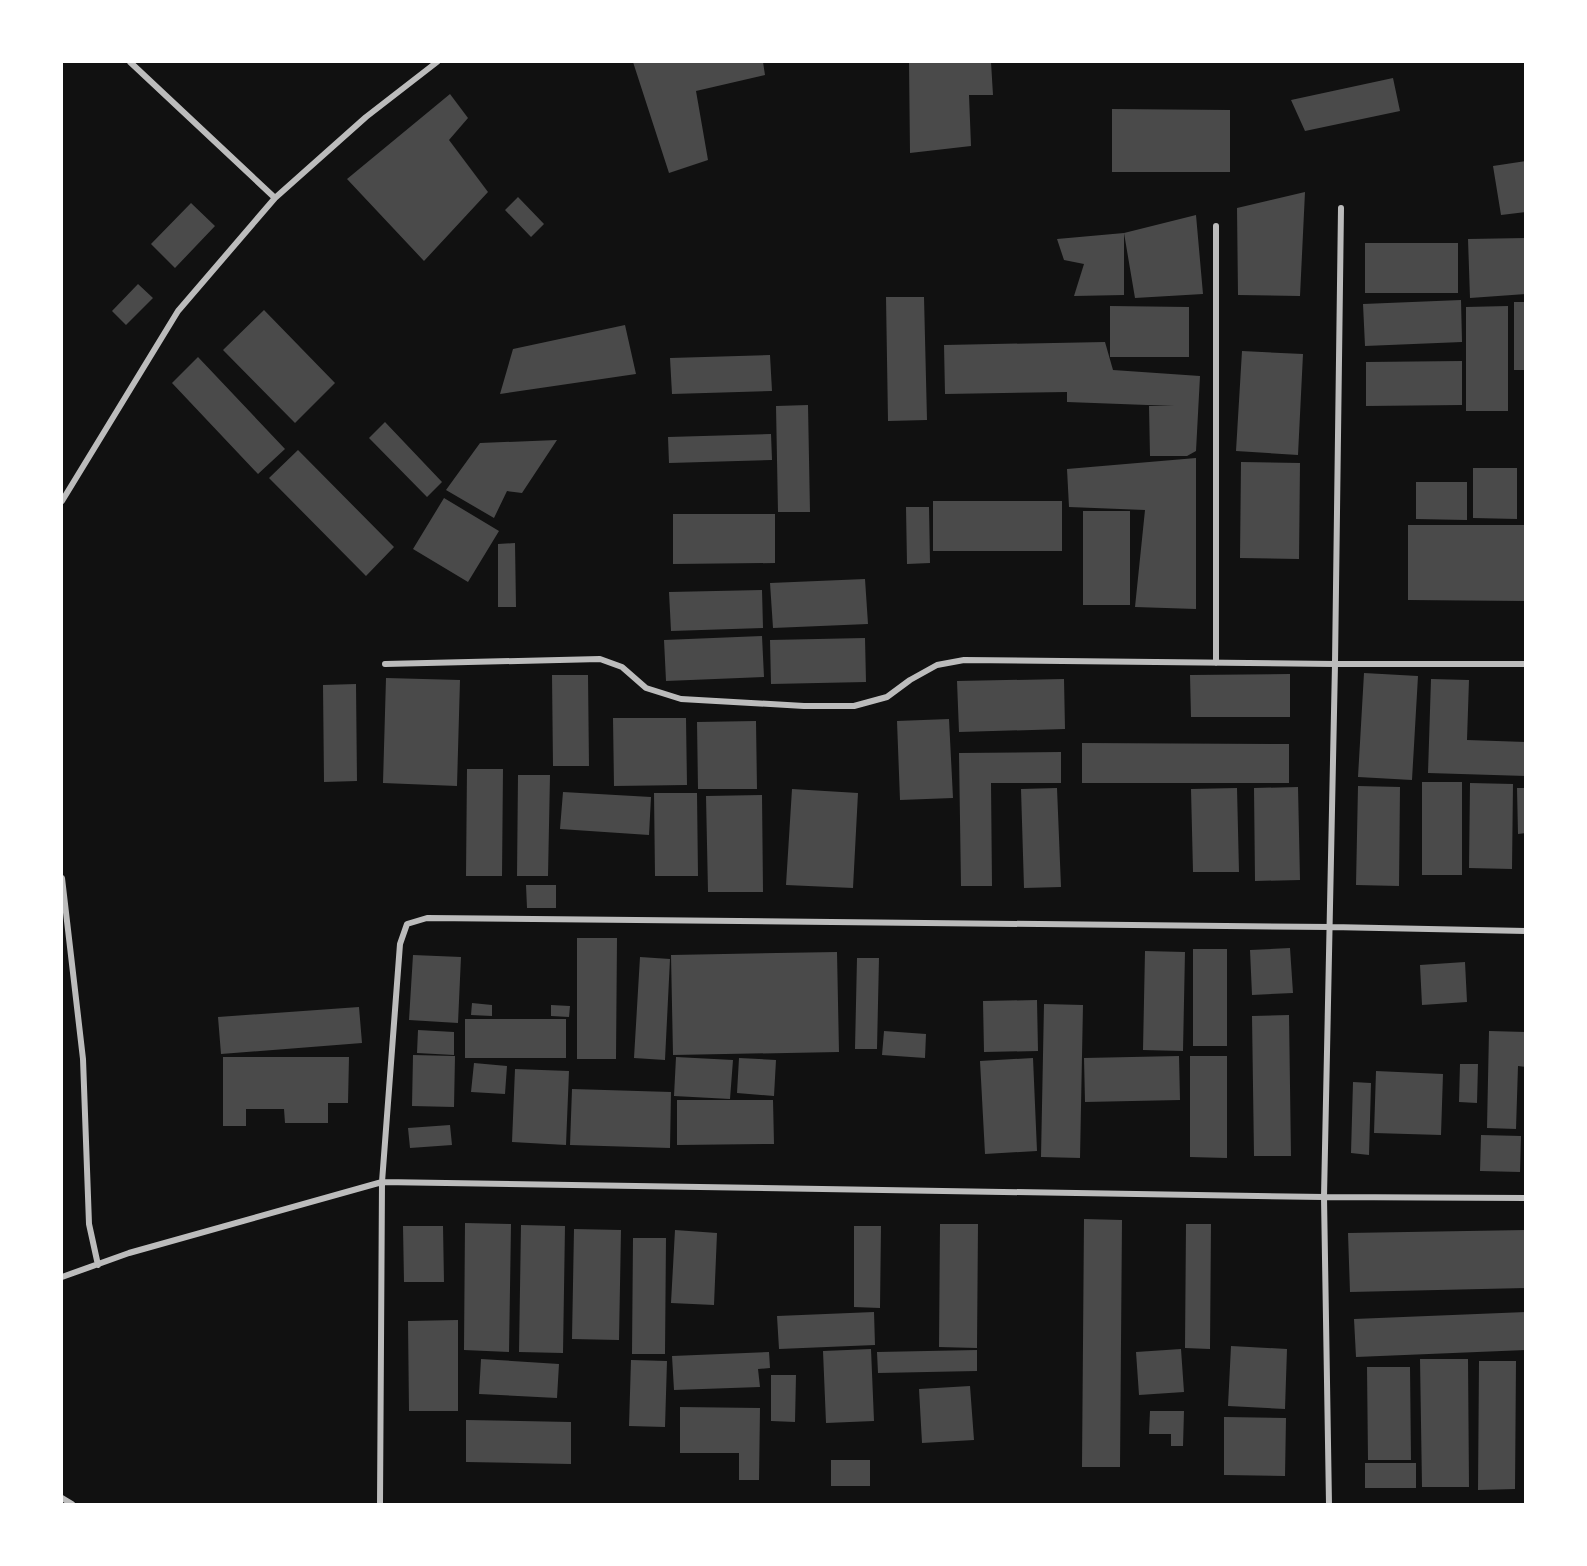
<svg xmlns="http://www.w3.org/2000/svg" width="1587" height="1566" font-family="'Zilla Slab',serif">
  <rect width="100%" height="100%" fill="#111"/>
  <!-- building -->
  <path fill="#4a4a4a" d="M633 62H763L765 75 696 91 708 160 669 173Z
    M909 62H991L993 95H969L971 146 910 153Z
    M1393 78 1400 111 1305 131 1291 100Z
    M450 94 468 118 449 140 488 192 424 261 347 179Z
    M1112 109 1230 110V172H1112Z
    M1526 161V212L1501 215 1493 166Z
    M1305 192 1300 296 1238 295 1237 208Z
    M518 197 544 224 531 237 505 210Z
    M191 203 215 226 175 268 151 244Z
    M1196 215 1203 294 1135 298 1124 233V295L1074 296 1084 264 1064 260 1057 239 1124 233Z
    M1526 238V294L1470 298 1468 239Z
    M1365 243H1458V293H1365Z
    M138 284 153 298 126 325 112 311Z
    M886 297H924L927 420 888 421Z
    M1461 300 1462 342 1365 346 1363 304Z
    M1514 302H1526V370H1514Z
    M1110 306 1189 307V357H1110Z
    M1508 306V411H1466V307Z
    M264 310 335 383 295 423 223 350Z
    M625 325 636 374 500 394 513 349Z
    M1105 342 1113 370 1200 376 1196 451 1187 456H1150L1149 406H1174L1067 402V392L945 394 944 345Z
    M1242 351 1303 354 1298 455 1236 451Z
    M770 355 772 391 672 394 670 358Z
    M198 357 285 449 258 474 172 383Z
    M1462 361V405L1366 406V362Z
    M808 405 810 512H778L776 406Z
    M385 422 442 482 427 497 369 438Z
    M771 434 772 460 669 463 668 437Z
    M557 440 522 493 507 491 494 518 446 490 480 443Z
    M298 450 394 547 366 576 269 478Z
    M1196 458V609L1135 607 1145 510 1069 507 1067 469Z
    M1241 462 1300 463 1299 559 1240 558Z
    M1473 468H1517V519L1473 518Z
    M1416 482H1467V520L1416 519Z
    M444 498 499 531 468 582 413 549Z
    M933 501H1062V551H933Z
    M906 507H929L930 563 907 564Z
    M1083 511H1130V605H1083Z
    M673 514H775V563L673 564Z
    M1408 525H1526V601L1408 600Z
    M515 543 516 607H498V544Z
    M865 579 868 624 773 628 770 583Z
    M762 590 763 628 671 631 669 592Z
    M762 636 764 677 666 681 664 640Z
    M865 638 866 682 771 684 770 640Z
    M1364 673 1418 676 1412 780 1358 777Z
    M1290 674V717H1191L1190 675Z
    M552 675H588L589 766H553Z
    M386 678 460 680 457 786 383 783Z
    M1064 679 1065 729 959 732 957 681Z
    M1431 679 1469 680 1467 740 1526 742V776L1428 773Z
    M356 684 357 781 324 782 323 685Z
    M613 718H686L687 785 614 786Z
    M949 719 953 798 900 800 897 721Z
    M756 721 757 789H698L697 722Z
    M1082 743 1289 744V783H1082Z
    M1061 752V783H991L992 886H961L959 753Z
    M467 769H503L502 876H466Z
    M518 775H550L548 876H517Z
    M1422 782H1462V875H1422Z
    M1470 783 1513 784 1512 869 1469 868Z
    M1358 786 1400 787 1399 886 1356 885Z
    M1298 787 1300 880 1255 881 1254 788Z
    M1057 788 1061 887 1024 888 1021 789Z
    M1237 788 1239 872H1193L1191 789Z
    M1517 788H1526V833L1518 834Z
    M792 789 858 793 853 888 786 885Z
    M563 792 651 797 649 835 560 829Z
    M654 793H697L698 876H655Z
    M762 795 763 892H708L706 796Z
    M526 885H556V908H527Z
    M577 938H617L616 1059H577Z
    M1290 948 1293 993 1252 995 1250 950Z
    M1193 949H1227V1046H1193Z
    M1145 951 1185 952 1183 1051 1143 1050Z
    M837 952 839 1052 673 1055 671 955Z
    M413 955 461 957 458 1023 409 1020Z
    M640 957 670 959 665 1060 634 1058Z
    M857 958H879L877 1049H855Z
    M1465 962 1467 1002 1422 1005 1420 965Z
    M1037 1000 1038 1051 984 1052 983 1001Z
    M472 1003 492 1005V1016L471 1015Z
    M1044 1004 1083 1005 1080 1158 1041 1157Z
    M551 1005 570 1006 569 1017 551 1016Z
    M359 1007 362 1043 221 1054 218 1017Z
    M1289 1015 1291 1156H1254L1252 1016Z
    M465 1019H566V1058H465Z
    M418 1030 454 1032V1055L417 1053Z
    M884 1031 926 1034 925 1058 882 1055Z
    M1489 1031 1526 1032V1067L1518 1066 1516 1129 1487 1128Z
    M413 1055 455 1056 454 1107 412 1106Z
    M1179 1056 1180 1100 1085 1102 1084 1058Z
    M1190 1056H1227V1158L1190 1157Z
    M223 1057H349L348 1103H328V1123H285L284 1109H246V1126H223Z
    M676 1057 733 1060 730 1099 674 1096Z
    M739 1058 776 1060 774 1096 737 1093Z
    M1033 1058 1037 1151 985 1154 980 1061Z
    M474 1063 507 1066 505 1094 471 1092Z
    M1460 1064H1478L1477 1103 1459 1102Z
    M515 1069 569 1071 566 1145 512 1142Z
    M1376 1071 1443 1074 1441 1135 1374 1133Z
    M1353 1082 1371 1083 1369 1155 1351 1153Z
    M572 1089 671 1092 670 1148 570 1145Z
    M677 1100H773L774 1144 677 1145Z
    M450 1125 452 1145 410 1148 408 1128Z
    M1481 1135 1521 1136 1520 1172 1480 1171Z
    M1084 1219 1122 1220 1120 1467H1082Z
    M465 1223 511 1224 509 1352 464 1350Z
    M940 1224H978L977 1348 939 1347Z
    M1186 1224H1211L1210 1349 1185 1348Z
    M521 1225 565 1226 563 1353 519 1352Z
    M403 1226H443L444 1282H404Z
    M854 1226H881L880 1308 854 1307Z
    M574 1229 621 1230 619 1340 572 1339Z
    M675 1230 717 1233 714 1305 671 1303Z
    M1526 1230V1288L1350 1292 1348 1233Z
    M633 1238H666L665 1354H632Z
    M874 1312 875 1345 779 1349 777 1316Z
    M1526 1312V1350L1356 1357 1354 1319Z
    M458 1320V1411H409L408 1321Z
    M1231 1346 1287 1349 1285 1409 1228 1406Z
    M871 1349 874 1421 826 1423 823 1351Z
    M1181 1349 1184 1392 1139 1395 1136 1352Z
    M977 1350V1371L878 1373 877 1352Z
    M769 1352 770 1368 758 1369 760 1387 674 1390 672 1356Z
    M481 1359 559 1364 557 1398 479 1394Z
    M1420 1359H1468L1469 1487H1422Z
    M631 1360 667 1361 665 1427 629 1426Z
    M1479 1361H1516L1515 1489 1478 1490Z
    M1367 1367H1410L1411 1460H1368Z
    M771 1375H796L795 1422 771 1421Z
    M970 1386 974 1440 922 1443 919 1389Z
    M680 1407 760 1408 759 1480H739V1453H680Z
    M1150 1411H1184L1183 1446H1171V1434H1149Z
    M1224 1417 1286 1418 1285 1476 1224 1475Z
    M466 1420 571 1422V1464L466 1462Z
    M831 1460H870V1486H831Z
    M1365 1463H1416V1488H1365Z"/>
  <g fill="none" stroke-linecap="round" stroke-linejoin="round">
    <!-- minor -->
    <path stroke="#bcbcbc" stroke-width="6" d="M130 62 275 198
      M1341 208 1335 664H1526
      M1216 226V663
      M62 501 178 311 275 198 366 117 437 62
      M385 664 600 659 622 667 646 688 681 699 804 706H854L887 697 910 680 937 665 964 660 1335 664 1324 1197 1329 1504
      M62 878 83 1059 89 1224 98 1265
      M62 1277 129 1253 382 1182 1324 1197 1526 1198
      M62 1498 72 1504
      M380 1504 382 1182 400 944 407 924 427 918 1331 927 1526 931"/>
  </g>
  <!-- border -->
  <rect width="1587" height="1566" fill="none" stroke="#ffffff" stroke-width="126"/>
</svg>
